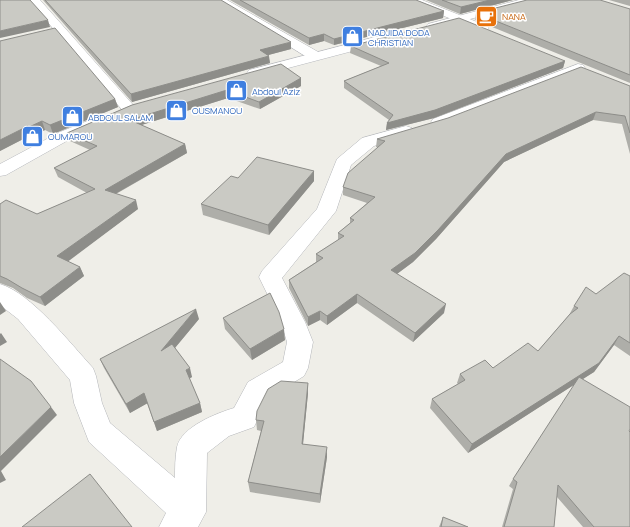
<svg xmlns="http://www.w3.org/2000/svg" width="630" height="527" font-family="Manrope,sans-serif">
  <rect width="100%" height="100%" fill="#efeee8"/>
  <g fill="none" stroke-linecap="round" stroke-linejoin="round">
    <defs>
      <path id="street" d="M29 0H40L134 106 137 109 134 112 129 114 124 112Z
        M215 0H227L320 53 321 56 320 59H310Z
        M408 0H422L487 26 489 28 487 30H479L409 2Z
        M578 64 583 65 585 68 583 71 445 125 439 127 433 125 431 122 433 119Z
        M406 126 412 128 414 131 412 134 374 146 351 165 336 211 282 278 305 322 313 342 308 368 304 376 268 398 254 427 229 436 207 453 206 512 198 527H159L166 513 89 442 74 403 70 380 18 319 0 305V284C31 293 70 343 93 368L96 376 102 403 110 423 175 478C175 468 175 457 177 447 181 427 217 413 234 408L248 382 283 362 287 342 281 322 259 277 262 271 317 209 337 159 362 138Z"/>
      <path id="secondary" d="M519 0H536L535 2 432 29 428 28 426 26 428 24Z
        M379 36 383 37 385 40 383 43 254 77 249 76 247 73 249 70Z
        M95 118 101 120 103 123 101 126 72 138 6 175 0 176V164L60 132Z"/>
    </defs>
    <!-- street casing -->
    <use href="#street" stroke="#b4b6ba" stroke-width="1"/>
    <!-- secondary casing -->
    <use href="#secondary" stroke="#b6b8bd" stroke-width="1"/>
    <!-- street -->
    <use href="#street" fill="#fff" fill-rule="evenodd"/>
    <!-- secondary -->
    <use href="#secondary" fill="#fff" fill-rule="evenodd"/>
  </g>
  <!-- wall -->
  <path fill="#aeaea9" d="M43 0H221L291 49 268 55 270 63 132 102Z
    M230 0H416L444 11 443 18 334 45 324 41 309 45Z
    M426 0H513L460 14Z
    M609 0H630V6Z
    M630 9V83L475 20 476 13Z
    M0 41 115 99 118 107 53 134 45 130 33 136 31 135 0 151Z
    M351 46 565 61 563 68 434 118 386 130 387 123 389 120 344 88V81L381 66 350 53Z
    M301 78V86L260 109 228 98 141 125 185 144 187 153 116 194 138 209 67 261 80 267 84 276 45 306 27 298 13 288 0 283V204L37 214 87 193 58 177 54 168 90 150 70 141 67 133 132 105Z
    M630 86V154L622 124 593 120 504 162 436 239 413 262 397 274 444 313 413 342 357 303 327 325 320 320 308 326 289 288V280L316 262V254L338 240V233L350 223V218L367 203 343 195V187L378 147H376L377 139Z
    M238 178 314 181 269 235 203 215 201 204Z
    M630 276V356L614 345 594 372 582 379 629 431 630 527H583L557 497 554 527H502L513 489 509 486 513 479 575 384 468 453 430 408 432 399 458 384 457 383 460 374 493 368 538 351 569 315 574 306Z
    M223 318 285 340 252 360 225 329Z
    M199 319 175 348 192 377 189 379 200 403 202 412 157 431 147 403 130 413 104 368 100 359Z
    M308 383V393L303 444 327 457 320 503 250 492 248 482 261 431 257 430 256 420Z
    M443 517 468 527H439Z"/>
  <!-- shaded-wall -->
  <path fill="#8d8d89" d="M490 0H513L460 14 461 7Z
    M444 11 443 18 334 45V39Z
    M48 20 50 27 0 38V31Z
    M324 34V41L309 45V38Z
    M291 42V49L261 57 260 50Z
    M269 56 270 63 132 102 131 94Z
    M565 61 563 68 434 118 386 130 387 123Z
    M301 78V86L260 109 259 102Z
    M227 90 228 98 132 128 130 120Z
    M115 99 118 107 53 134 50 125Z
    M596 112 593 120 504 162 436 239 413 262 390 279 391 270 506 154Z
    M42 121 45 130 33 136 29 127Z
    M28 126 31 135 0 151V140Z
    M185 144 187 153 108 198 105 190Z
    M314 171V181L269 235 268 225Z
    M136 200 138 209 62 266 57 256Z
    M80 267 84 276 45 306 40 297Z
    M357 294V303L327 325V316Z
    M0 302 6 311 0 315Z
    M446 304 444 313 413 342 415 333Z
    M196 309 199 319 164 361 161 351Z
    M320 311V320L308 326V317Z
    M284 329 285 340 252 360 250 349Z
    M1 333 7 342 0 346V334Z
    M619 336 614 345 594 372 468 453 472 444Z
    M190 368 192 377 188 379 186 370Z
    M308 383V393L302 454V444Z
    M144 393 148 403 130 413 126 404Z
    M200 403 202 412 157 431 154 422Z
    M51 407 57 415 1 471 6 480 0 483V457Z
    M327 447V457L320 503V494Z"/>
  <!-- building -->
  <path fill="#cacac4" stroke="#8d8d89" d="M0 0H30L48 20 0 31Z
    M45 0H221L291 42 260 50 269 56 131 94Z
    M240 0H416L444 11 334 39 324 34 309 38Z
    M442 0H490L461 7Z
    M527 0H600L630 9V75L476 13Z
    M459 18 565 61 435 110 387 123 393 115 344 81 389 63 351 46Z
    M55 28 115 99 50 125 42 121 29 127 28 126 0 140V41Z
    M281 64 301 78 259 102 227 90 130 120 185 144 105 190 136 200 57 256 80 267 40 297 22 288 7 279 0 276V204L6 200 37 214 95 189 54 168 97 146 67 133 132 105Z
    M581 67 630 86V133L625 116 596 112 506 154 438 230 415 253 391 270 446 304 415 333 357 294 327 316 320 311 308 317 289 280 323 258 316 254 344 236 338 233 354 220 350 218 375 197 343 187 348 173 385 141 377 139 448 118Z
    M257 157 314 171 268 225 201 204 231 176 238 178Z
    M624 273 630 276V343L619 336 599 363 472 444 432 399 465 380 460 374 485 360 493 368 528 343 538 351 570 314 578 308 574 306 586 287 596 294Z
    M270 293 279 312 284 329 250 349 223 318Z
    M196 309 161 351 172 344 190 368 186 370 200 403 154 422 144 393 126 404 100 359Z
    M0 359 31 381 51 407 0 457Z
    M579 377 630 407V429L629 431 630 432V527H594L558 485 554 527H504L517 482 513 479Z
    M281 381 308 383 302 444 327 447 320 494 248 482 264 421 256 420 257 411 268 389Z
    M90 474 132 527H22Z
    M443 517 468 527H441Z"/>
  <!-- icons -->
  <defs>
    <symbol id="cafe-square" viewBox="-11 -11 22 22"><rect x="-9" y="-9" width="18" height="18" rx="4" fill="#e8710a" stroke="#fff"/><path d="M-5.5-4.5H6V0H3Q3 3.5 0 3.5H-2.5Q-5.5 3.5-5.5 0ZM3-3.2v2h1.7v-2ZM-6 4.5H4V6H-6Z" fill="#fff"/></symbol>
    <symbol id="shop-square" viewBox="-11 -11 22 22"><rect x="-9" y="-9" width="18" height="18" rx="4" fill="#3f7fe0" stroke="#fff"/><path d="M-5-2.5h2.3a2.7 3.5 0 0 1 5.4 0H5L5.5 6h-11ZM-1.5-2.5h3a1.5 2.3 0 0 0-3 0Z" fill="#fff"/></symbol>
  </defs>
  <g fill-rule="evenodd">
    <use href="#cafe-square" x="474" y="4" width="25" height="25"/>
    <use href="#shop-square" x="340" y="24" width="25" height="25"/>
    <use href="#shop-square" x="224" y="78" width="25" height="25"/>
    <use href="#shop-square" x="164" y="98" width="25" height="25"/>
    <use href="#shop-square" x="60" y="104" width="25" height="25"/>
    <use href="#shop-square" x="20" y="124" width="25" height="25"/>
  </g>
  <g text-anchor="middle" dominant-baseline="central" stroke-width="3" stroke-linejoin="round" paint-order="stroke">
    <!-- far-food labels -->
    <g font-size="9" fill="#c56008" stroke="#fff" text-anchor="start">
      <text x="502" y="16">NANA</text>
    </g>
    <!-- far-shop labels -->
    <g font-size="9" fill="#366cbe" stroke="#fff" text-anchor="start">
      <text x="368" y="32">NADJIDA DODA<tspan x="368" dy="10">CHRISTIAN</tspan></text>
      <text x="252" y="91">Abdoul Aziz</text>
      <text x="192" y="110">OUSMANOU</text>
      <text x="88" y="117">ABDOUL SALAM</text>
      <text x="48" y="136">OUMAROU</text>
    </g>
  </g>
</svg>
